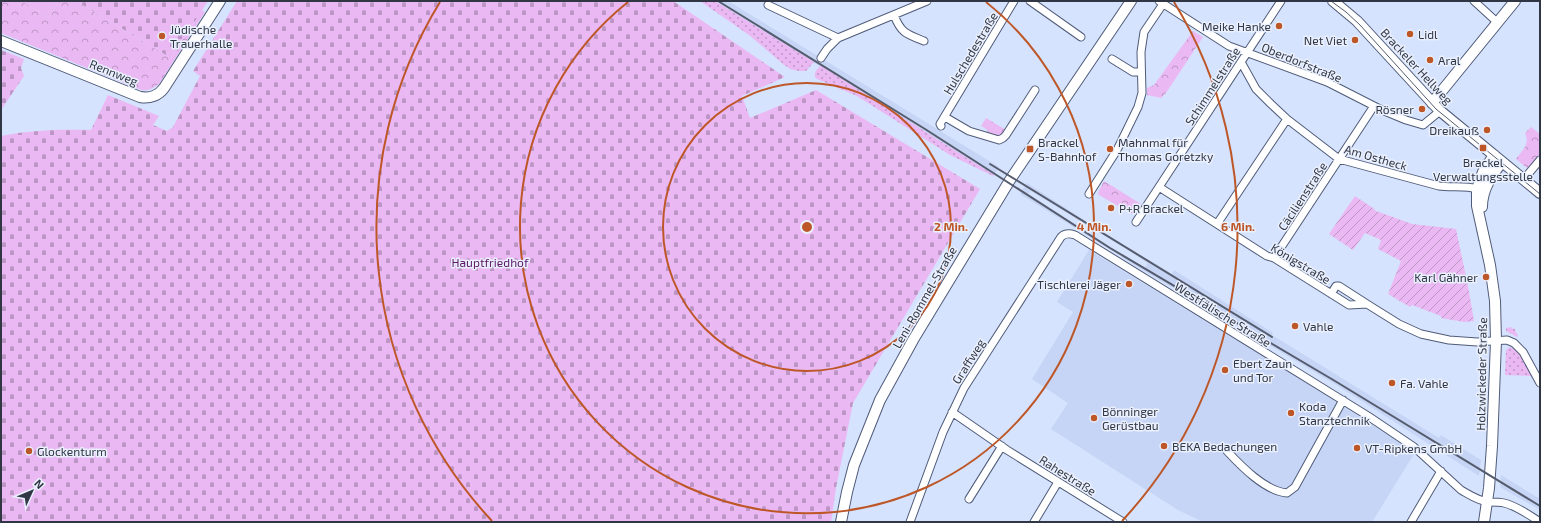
<svg xmlns="http://www.w3.org/2000/svg" width="1541" height="523" font-family="'Exo 2',sans-serif">
  <defs>
    <pattern id="grass-dots" width="8" height="8" patternUnits="userSpaceOnUse"><rect width="8" height="8" fill="#eab8f3"/><path d="M2 2h.1M6 6h.1" fill="none" stroke="#be96c6" stroke-width="1.8" stroke-linecap="round"/></pattern>
    <pattern id="forest-crowns" width="20" height="18" patternUnits="userSpaceOnUse"><rect width="20" height="18" fill="#eab8f3"/><path d="M2 6a3 3 0 1 1 6 0M12 15a3 3 0 1 1 6 0" fill="none" stroke="#be96c6"/></pattern>
    <pattern id="cemetery-stones" width="16" height="16" patternUnits="userSpaceOnUse"><rect width="16" height="16" fill="#eab8f3"/><path d="M2 7V4a2 2 0 0 1 4 0v3zM10 15v-3a2 2 0 0 1 4 0v3z" fill="#be96c6"/></pattern>
    <pattern id="garden-furrows" width="10" height="10" patternUnits="userSpaceOnUse"><rect width="10" height="10" fill="#eab8f3"/><path d="M-1 1l2-2M0 10L10 0M9 11l2-2" fill="none" stroke="#be96c6"/></pattern>
  </defs>
  <rect width="100%" height="100%" fill="#d6e3fe"/>
  <!-- built -->
  <path fill="#c6d4f5" d="M715 1H728L999 167 994 175Z
    M1027 183 1124 246 1123 247 1031 191 1028 194 1120 253 1119 255 1020 194Z
    M1127 247 1172 274 1174 270 1273 333 1272 335 1439 438 1441 435 1481 460 1479 476 1338 386 1121 257 1123 254 1145 268 1148 263 1126 249Z
    M1089 250 1311 386 1393 438 1414 454 1372 522H1203L1178 510 1051 429 1068 403 1032 379 1073 312 1057 302Z
    M1501 475 1540 499V510L1500 487Z"/>
  <!-- grass -->
  <path fill="url(#grass-dots)" d="M700 1H715L814 62 806 71H799L790 69 783 64 749 35Z
    M821 66 994 175 993 176 950 155 857 96 817 79 815 77C814 73 817 68 821 66Z
    M1511 327 1512 329 1514 328 1518 336 1517 337 1506 331V328Z
    M1511 347 1519 353 1533 376 1505 375 1506 351 1508 348Z"/>
  <!-- forest -->
  <path fill="url(#forest-crowns)" d="M1 1H22L49 18 57 4 52 1H76L171 58 202 10 205 12 159 84C152 89 149 91 141 90L1 33Z
    M1193 31 1203 37 1166 93 1161 98 1147 95V88L1154 85Z
    M986 118 1006 130 999 138 986 134 988 130 981 126Z
    M1531 127 1540 134V154L1527 168 1516 159C1523 149 1530 145 1525 133Z
    M1104 181 1141 204 1135 213 1132 214 1099 195 1098 193Z"/>
  <!-- cemetery -->
  <path fill="url(#cemetery-stones)" d="M76 1H208L171 58Z
    M237 1H673L785 77 742 96 750 118 816 90 980 189 853 403 836 488 831 522H1V136C30 130 61 129 91 130L108 95 159 116 153 125 167 131 173 127 200 76 193 71Z
    M1 50 24 59 21 68 24 76 1 110Z"/>
  <!-- garden -->
  <path fill="url(#garden-furrows)" d="M1355 196 1373 208 1376 211 1412 224 1456 229 1468 286 1474 321 1464 322 1441 318V316L1412 305 1410 307 1388 294 1401 261 1378 249 1381 240 1365 233 1353 250 1329 234Z"/>
  <!-- pitch -->
  <path fill="#eab8f3" d="M22 1H52L57 4 49 18Z"/>
  <g fill="none" stroke-linecap="round" stroke-linejoin="round">
    <defs>
      <path id="street" d="M1030 1 1081 37
        M1159 1 1229 46 1327 82 1382 110 1406 120 1423 125 1440 111
        M1474 1 1498 23
        M768 5 838 38
        M894 15C901 33 906 34 924 41
        M821 58 827 49 838 38 927 1
        M1112 59 1133 72H1141
        M1241 62 1256 89 1271 104 1287 119 1339 159 1439 186C1451 188 1465 185 1477 189
        M945 117 969 131 999 140 1003 138 1006 135 1035 90
        M941 126 940 124 943 119 1014 1
        M1524 179 1540 160
        M1159 187 1267 256 1274 258 1349 305 1367 304 1399 324 1421 334 1449 340 1477 342 1507 340 1514 343 1523 352 1540 383
        M1089 194 1117 150 1138 107 1142 93 1141 52 1144 32 1163 4
        M1136 222 1281 1
        M1217 224 1287 119
        M1274 258 1374 106
        M1331 294 1336 286H1339L1367 304
        M952 412 1007 450 1123 522
        M1227 451C1241 466 1265 491 1287 493L1295 487 1343 400
        M969 499 1002 446
        M910 522 943 432 964 388 1061 237C1065 233 1069 233 1075 235L1368 416 1414 447 1461 490C1470 495 1478 501 1489 502 1494 502 1500 502 1504 503 1517 506 1529 515 1540 522
        M1034 522 1058 482
        M1411 522 1441 471"/>
      <path id="secondary" d="M1333 1 1357 21 1439 110 1540 193
        M1 41 140 97C150 99 159 95 164 88L220 1
        M1432 103 1515 1
        M1482 207C1482 189 1492 175 1502 162
        M841 522 847 492 854 465 880 400 913 340 1010 180 1131 1
        M1484 522 1489 488 1492 446 1496 341 1495 301 1490 265 1477 206V189L1483 172 1494 155"/>
    </defs>
    <!-- street casing -->
    <use href="#street" stroke="#4f5b78" stroke-width="9"/>
    <!-- secondary casing -->
    <use href="#secondary" stroke="#4f5b78" stroke-width="12"/>
    <!-- street -->
    <use href="#street" stroke="#fff" stroke-width="7"/>
    <!-- secondary -->
    <use href="#secondary" stroke="#fff" stroke-width="10"/>
    <!-- tram -->
    <path stroke="#555c6d" stroke-width="1" d="M1331 1 1346 12 1360 25 1436 109 1540 194"/>
    <!-- rail -->
    <path stroke="#555c6d" stroke-width="2" d="M718 1 925 129 1110 248 1335 381 1540 506
      M990 164 1272 337"/>
  </g>
  <!-- distance rings -->
  <g fill="none" stroke="#bd5728" stroke-width="2">
    <circle cx="807" cy="227" r="144"/>
    <path d="M986 2A287 287 0 1 1 628 2"/>
    <path d="M492 521A431 431 0 0 1 440 2M1174 2A431 431 0 0 1 1122 521"/>
  </g>
  <!-- markers -->
  <g fill="#bd5728" stroke="#eaf0fe" stroke-width="1.5">
    <circle cx="1279" cy="26" r="4"/>
    <circle cx="1410" cy="34" r="4"/>
    <circle cx="162" cy="36" r="4"/>
    <circle cx="1355" cy="40" r="4"/>
    <circle cx="1430" cy="60" r="4"/>
    <circle cx="1422" cy="109" r="4"/>
    <circle cx="1487" cy="130" r="4"/>
    <rect x="1479" y="144" width="8" height="8" rx="2"/>
    <rect x="1026" y="145" width="8" height="8" rx="2"/>
    <circle cx="1110" cy="149" r="4"/>
    <circle cx="1111" cy="208" r="4"/>
    <circle cx="1486" cy="277" r="4"/>
    <circle cx="1129" cy="284" r="4"/>
    <circle cx="1295" cy="326" r="4"/>
    <circle cx="1225" cy="370" r="4"/>
    <circle cx="1392" cy="383" r="4"/>
    <circle cx="1291" cy="413" r="4"/>
    <circle cx="1094" cy="418" r="4"/>
    <circle cx="1164" cy="446" r="4"/>
    <circle cx="1357" cy="448" r="4"/>
    <circle cx="29" cy="451" r="4"/>
  </g>
  <g text-anchor="middle" dominant-baseline="central" stroke-width="3" stroke-linejoin="round" paint-order="stroke">
    <!-- poi labels -->
    <g font-size="12" fill="#303644" stroke="#eaf0fe" text-anchor="start">
      <text x="1271" y="26" text-anchor="end">Meike Hanke</text>
      <text x="170" y="29">Jüdische<tspan x="170" dy="14">Trauerhalle</tspan></text>
      <text x="1418" y="34">Lidl</text>
      <text x="1347" y="40" text-anchor="end">Net Viet</text>
      <text x="1438" y="60">Aral</text>
      <text x="1414" y="109" text-anchor="end">Rösner</text>
      <text x="1479" y="130" text-anchor="end">Dreikauß</text>
      <text x="1038" y="142">Brackel<tspan x="1038" dy="14">S-Bahnhof</tspan></text>
      <text x="1118" y="142">Mahnmal für<tspan x="1118" dy="14">Thomas Goretzky</tspan></text>
      <text x="1483" y="162" text-anchor="middle">Brackel<tspan x="1483" dy="14">Verwaltungsstelle</tspan></text>
      <text x="1119" y="208">P+R Brackel</text>
      <text x="1478" y="277" text-anchor="end">Karl Gähner</text>
      <text x="1121" y="284" text-anchor="end">Tischlerei Jäger</text>
      <text x="1303" y="326">Vahle</text>
      <text x="1233" y="363">Ebert Zaun<tspan x="1233" dy="14">und Tor</tspan></text>
      <text x="1400" y="383">Fa. Vahle</text>
      <text x="1299" y="406">Koda<tspan x="1299" dy="14">Stanztechnik</tspan></text>
      <text x="1102" y="411">Bönninger<tspan x="1102" dy="14">Gerüstbau</tspan></text>
      <text x="1172" y="446">BEKA Bedachungen</text>
      <text x="1365" y="448">VT-Ripkens GmbH</text>
      <text x="37" y="451">Glockenturm</text>
    </g>
    <!-- street labels -->
    <g font-size="12" fill="#303644" stroke="#eaf0fe">
      <text transform="translate(970 53) rotate(-59)">Hulschedestraße</text>
      <text transform="translate(1302 62) rotate(22)">Oberdorfstraße</text>
      <text transform="translate(1417 66) rotate(47)">Brackeler Hellweg</text>
      <text transform="translate(114 72) rotate(22)">Rennweg</text>
      <text transform="translate(1212 86) rotate(-57)">Schimmelstraße</text>
      <text transform="translate(1376 157) rotate(16)">Am Ostheck</text>
      <text transform="translate(1302 196) rotate(-57)">Cäcilienstraße</text>
      <text transform="translate(1301 263) rotate(31)">Königstraße</text>
      <text transform="translate(924 297) rotate(-60)">Leni-Rommel-Straße</text>
      <text transform="translate(1223 314) rotate(32)">Westfälische Straße</text>
      <text transform="translate(968 361) rotate(-58)">Graffweg</text>
      <text transform="translate(1481 374) rotate(-89)">Holzwickeder Straße</text>
      <text transform="translate(1068 475) rotate(32)">Rahestraße</text>
    </g>
    <!-- park labels -->
    <g font-size="12" fill="#5c1768" stroke="#eaf0fe">
      <text x="490" y="262">Hauptfriedhof</text>
    </g>
  </g>
  <circle cx="807" cy="227" r="6" fill="#bd5728" stroke="#eaf0fe" stroke-width="2"/>
  <g font-size="12" text-anchor="middle" font-weight="bold" fill="#bd5728" stroke="#eaf0fe" stroke-width="3" stroke-linejoin="round" paint-order="stroke">
    <text x="951" y="231">2 Min.</text>
    <text x="1094" y="231">4 Min.</text>
    <text x="1238" y="231">6 Min.</text>
  </g>
  <!-- border -->
  <rect width="1541" height="523" fill="none" stroke="#303644" stroke-width="4"/>
  <!-- north arrow -->
  <g transform="translate(32 491) rotate(46)" stroke="#eaf0fe" stroke-width="3" paint-order="stroke">
  <path d="M0-3L7 15L0 10L-7 15Z" fill="#303644"/>
  <text y="-6" font-size="11" font-weight="bold" text-anchor="middle" fill="#303644">N</text>
  </g>
</svg>
